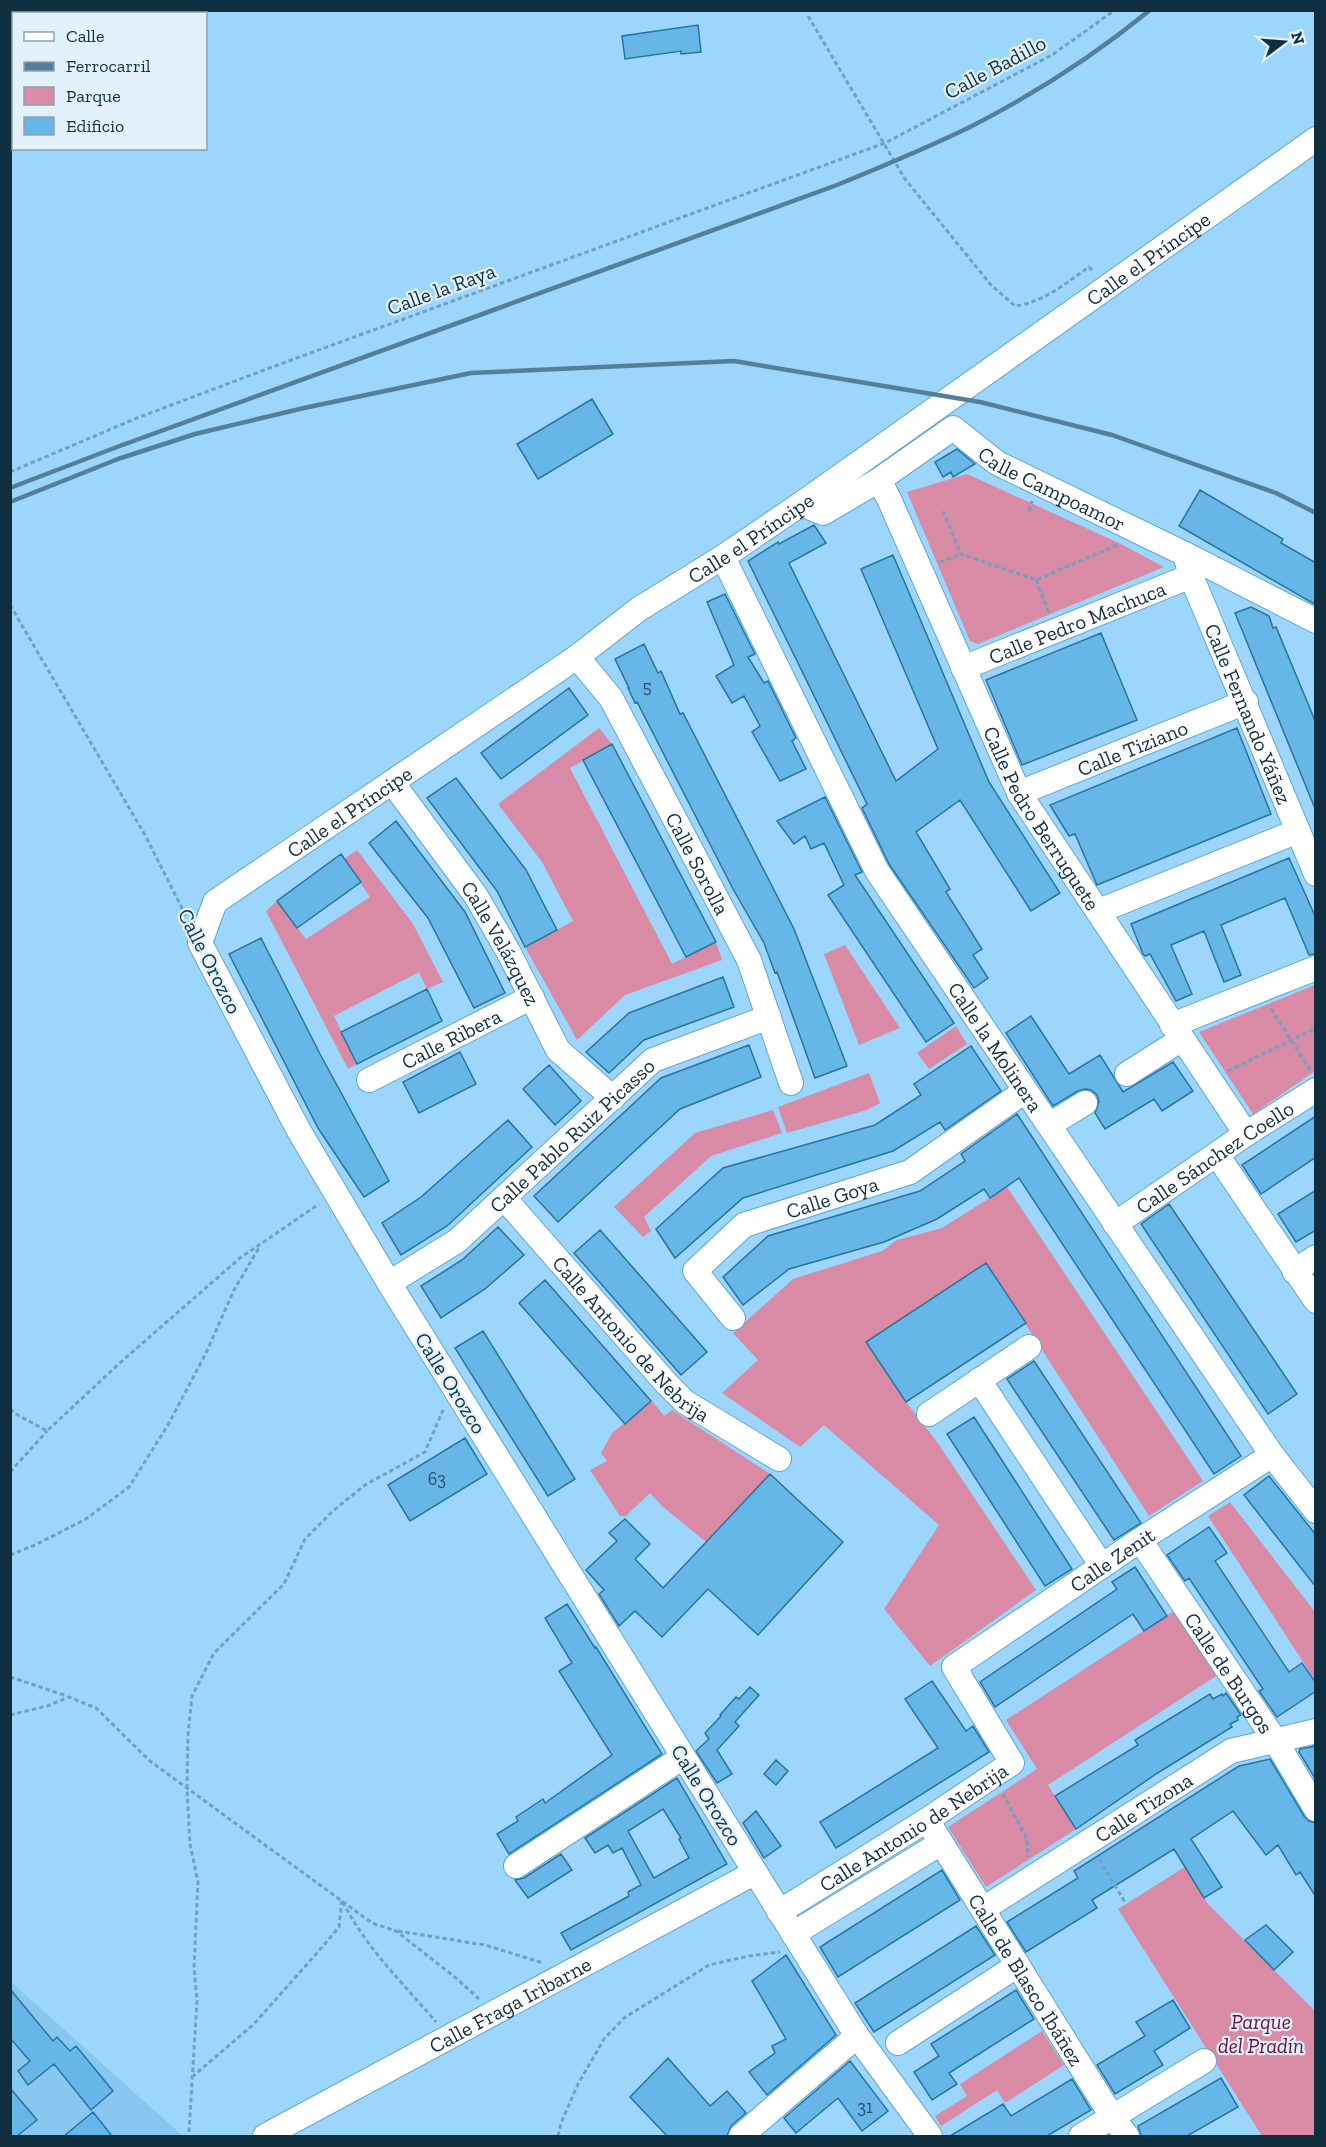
<svg xmlns="http://www.w3.org/2000/svg" width="1326" height="2147" font-family="'Zilla Slab',serif">
  <rect width="100%" height="100%" fill="#9cd6fc"/>
  <!-- built -->
  <path fill="#88c8f0" d="M10 1981 183 2136H11Z"/>
  <!-- green -->
  <path fill="#d98aa5" d="M967 474 1121 544 1164 567 978 644 970 641 907 492Z
    M599 728 612 744 570 768 672 964 716 942 722 960 625 995 577 1040 525 947 573 921 542 862 498 804Z
    M357 850 413 924 443 982 427 989 419 972 334 1016 357 1064 348 1069 266 911 277 901 306 939 370 897 344 859Z
    M845 945 900 1028 859 1045 824 954Z
    M1315 985V1071L1253 1114 1199 1032Z
    M956 1026 967 1044 929 1069 917 1053Z
    M869 1073 880 1103 867 1110 787 1133 778 1107Z
    M773 1110 782 1133 711 1156 644 1217 651 1231 643 1237 614 1207 695 1133Z
    M1007 1187 1203 1481 1149 1516 986 1263 867 1341 906 1402 937 1442 1036 1590 930 1666 884 1609 939 1525 824 1425 800 1447 722 1393 758 1360 733 1333 793 1279 882 1251 897 1240 942 1228Z
    M652 1401 664 1416 672 1410 770 1474 706 1542 662 1506 650 1493 626 1516H620L590 1470 607 1461 601 1453 612 1433Z
    M1230 1502 1315 1612V1680L1208 1516Z
    M1174 1611 1216 1676 1048 1785 1076 1829 986 1887 948 1827 1037 1769 1006 1720Z
    M1185 1867 1208 1904 1315 2011V2136H1262L1118 1909Z
    M1042 2031 1064 2065 1005 2103 997 2090 941 2126 935 2116 967 2096 960 2084Z"/>
  <!-- building -->
  <path fill="#67b6e8" stroke="#2774a0" stroke-width="1.5" fill-rule="evenodd" d="M698 25 701 52 681 54V51L625 59 622 36Z
    M592 399 613 434 538 479 517 444Z
    M957 449 975 464 953 477 951 472 943 477 935 462Z
    M1200 490 1283 539 1281 543 1316 563V605L1179 526Z
    M814 525 826 543 789 563 896 781 938 749 861 569 893 555 989 782 1060 893 1031 911 960 800 916 832 950 889 946 892 982 949 973 955 988 978 974 988 889 864 862 808 867 804 748 561 778 542 779 544Z
    M725 594 755 654 748 657 764 683 768 681 796 738 792 741 806 769 780 781 752 732 760 726 744 696 732 703 716 676 734 665 707 602Z
    M1251 607 1269 616 1273 628 1276 627 1316 723V811L1235 613Z
    M1101 633 1137 720 1022 765 986 680Z
    M644 644 658 673 661 671 680 714 683 713 794 929 847 1066 815 1078 777 972 775 973 764 943 733 889 637 702 635 703 628 688H629L615 659Z
    M569 688 588 715 501 779 481 753Z
    M1237 728 1271 814 1097 885 1075 834 1069 836 1050 805Z
    M612 744 716 942 686 957 583 760Z
    M456 778 526 870 557 930 525 947 497 891 427 798Z
    M825 797 862 872 855 875 954 1023 926 1042 828 895 844 885 824 843 811 849 805 836 794 844 777 821Z
    M396 821 465 912 505 993 474 1008 428 918 369 843Z
    M341 854 361 882 297 928 277 901Z
    M1289 858 1316 918V954L1309 955 1285 898 1221 925 1241 975 1224 982 1204 931 1171 945 1192 994 1176 1001 1150 954 1145 956 1143 954 1131 924Z
    M261 938 320 1054 389 1181 364 1197 318 1128 229 954Z
    M723 977 734 1007 644 1040 609 1073 586 1052 629 1013Z
    M427 989 442 1021 357 1064 341 1032Z
    M1031 1016 1069 1074 1100 1055 1123 1092 1173 1062 1193 1091 1162 1111 1154 1099 1105 1129 1095 1113 1099 1102 1097 1095 1091 1090 1085 1089 1078 1091 1053 1106 1006 1033Z
    M749 1045 761 1077 680 1109 558 1222 534 1196 661 1078Z
    M971 1046 1001 1091 945 1130 940 1122 893 1151 743 1198 675 1258 656 1229 723 1168 875 1125 921 1095 914 1084Z
    M460 1052 476 1084 419 1113 403 1082Z
    M549 1065 581 1101 555 1125 523 1089Z
    M1017 1114 1241 1456 1214 1474 1019 1178 990 1198 984 1189 937 1219 884 1242 789 1269 743 1305 723 1277 768 1236 920 1191 965 1161 961 1154Z
    M1316 1116V1157L1261 1194 1242 1165Z
    M508 1120 532 1147 447 1226 401 1255 382 1223 421 1197Z
    M1316 1190V1230L1296 1242 1278 1214Z
    M1169 1204 1297 1394 1268 1414 1141 1224Z
    M498 1227 524 1255 485 1289 441 1318 421 1286 462 1260Z
    M600 1230 707 1352 681 1375 574 1253Z
    M986 1263 1026 1323 906 1402 866 1342Z
    M545 1280 651 1401 625 1424 519 1303Z
    M483 1331 575 1479 548 1496 455 1348Z
    M1034 1361 1141 1523 1114 1540 1007 1379Z
    M974 1417 1072 1569 1045 1586 947 1434Z
    M465 1438 487 1474 410 1521 388 1485Z
    M770 1474 843 1542 758 1635 708 1589 662 1637 635 1611 619 1626 599 1594 604 1590 586 1570 617 1541 609 1533 625 1519 650 1544 635 1559 663 1588Z
    M1269 1476 1316 1535V1587L1244 1495Z
    M1209 1527 1227 1553 1215 1561 1289 1672 1302 1663 1316 1683V1691L1277 1717 1259 1691 1263 1689 1189 1578 1185 1581 1167 1555Z
    M1135 1567 1167 1616 1144 1631 1133 1614 995 1707 980 1682 1117 1589 1112 1582Z
    M567 1604 595 1648 596 1647 662 1754 509 1854 497 1834 518 1821 516 1817 543 1799 545 1803 612 1755 559 1671 572 1663 545 1618Z
    M932 1681 966 1731 973 1726 989 1752 836 1848 820 1822 938 1748 905 1699Z
    M750 1687 759 1695 735 1722 739 1726 717 1750 732 1774 717 1783 696 1751 709 1739 705 1733 721 1716 720 1715 736 1697 739 1699Z
    M1226 1693 1241 1715 1237 1717 1238 1720 1230 1724 1232 1727 1156 1774 1076 1829 1055 1796 1138 1745 1135 1740 1210 1694 1213 1699 1222 1694 1223 1696Z
    M1316 1746V1780L1299 1752 1300 1749Z
    M1270 1759 1304 1816 1309 1821 1316 1823V1897L1300 1872 1296 1875 1278 1845 1266 1855 1233 1811 1191 1839 1222 1887 1204 1898 1174 1849 1092 1900 1097 1908 1026 1952 1007 1922 1078 1878 1074 1871 1239 1766Z
    M776 1760 788 1771 776 1785 764 1774Z
    M677 1778 727 1864 571 1950 561 1933 629 1896 628 1892 641 1885 622 1848 613 1853 608 1845 595 1853 585 1838ZM663 1809 681 1838 679 1839 689 1858 654 1878 628 1831Z
    M756 1811 781 1846 764 1858 743 1823Z
    M561 1854 572 1870 528 1898 515 1880 524 1878Z
    M942 1870 960 1900 838 1977 820 1947Z
    M1266 1925 1293 1952 1274 1970 1245 1940Z
    M976 1926 995 1955 874 2032 855 2003Z
    M786 1955 836 2035 767 2095 749 2072 775 2053 772 2046 786 2039 752 1981Z
    M10 1989 53 2041 57 2037 70 2051 76 2046 113 2091 91 2110 54 2064 28 2085 18 2071 30 2061 10 2038Z
    M1016 1990 1034 2019 949 2073 957 2084 932 2100 914 2072 939 2056 931 2044Z
    M1173 2000 1190 2028 1154 2051 1163 2065 1115 2094 1097 2065 1145 2036 1136 2022Z
    M668 2058 710 2106 727 2091 746 2113 731 2126 727 2136H667L630 2097Z
    M850 2061 888 2111 862 2131 838 2098 796 2133 784 2118Z
    M1221 2078 1238 2107 1187 2136H1141L1138 2126Z
    M1072 2079 1091 2110 1047 2136H950L1003 2104 1011 2116Z
    M10 2088 37 2120 17 2136H10Z
    M93 2112 112 2136H64Z"/>
  <g fill="none" stroke-linecap="round" stroke-linejoin="round">
    <defs>
      <g id="minor">
        <path id="s1" d="M879 480 889 499 1019 793 1246 1134"/>
        <path id="s2" d="M801 504 823 513 879 480 953 428 997 463 1185 554 1316 621"/>
        <path id="s3" d="M1185 554 1191 576 1316 874"/>
        <path id="s4" d="M723 557 877 871 1272 1455 1316 1511"/>
        <path id="s5" d="M577 657 611 698 749 960 791 1083"/>
        <path id="s6" d="M963 668 1191 576"/>
        <path id="s7" d="M392 782 476 896 509 953 558 1050 613 1098"/>
        <path id="s8" d="M1019 793 1246 702"/>
        <path d="M1099 911 1298 831"/>
        <path d="M1172 1025 1316 968"/>
        <path d="M1127 1074 1182 1039"/>
        <path id="s9" d="M369 1080 532 997"/>
        <path d="M1049 1125 1085 1103"/>
        <path d="M1217 1155 1316 1301"/>
        <path id="s10" d="M504 1198 666 1383 685 1402 779 1459"/>
        <path id="s11" d="M1115 1224 1246 1134 1316 1090"/>
        <path d="M1294 1271 1316 1257"/>
        <path id="s12" d="M389 1283 457 1241 653 1060 769 1017"/>
        <path id="s13" d="M733 1318 695 1271 744 1225 910 1172 1025 1091"/>
        <path d="M979 1380 1102 1566"/>
        <path d="M929 1414 1029 1347"/>
        <path id="s14" d="M1140 1540 1275 1740 1316 1809"/>
        <path id="s15" d="M927 1820 1113 2118 1127 2136"/>
        <path d="M516 1866 683 1757"/>
        <path id="s16" d="M983 1909 1231 1751 1316 1731"/>
        <path id="s17" d="M779 1912 927 1820 1012 1763 954 1667 1140 1540 1272 1455"/>
        <path d="M793 1934 941 1843"/>
        <path d="M898 2043 1018 1965"/>
        <path id="s18" d="M265 2136 754 1873"/>
        <path d="M741 2136 857 2036"/>
        <path id="s19" d="M930 2136 857 2036 389 1283 299 1131 200 943 215 902 577 657 639 609 723 557 801 504 1316 139"/>
        <path d="M1081 2136 1204 2061"/>
      </g>
    </defs>
    <!-- minor casing -->
    <use href="#minor" stroke="#5ca6d4" stroke-width="26"/>
    <!-- path -->
    <path stroke="#70a1c1" stroke-width="3" stroke-dasharray="4.5 3" stroke-linecap="butt" d="M808 16 905 179 991 285 1015 306C1044 302 1066 283 1089 267L1093 271
      M10 472 137 418 275 366 885 143 1052 55 1115 10
      M943 511 961 554 1036 580 1117 545
      M1029 511 1032 501
      M940 562 961 554
      M1036 580 1049 612
      M10 605 145 835 187 918
      M1271 1009 1311 1071
      M1228 1071 1316 1028
      M10 1409 16 1414 47 1431 122 1361 240 1258 319 1204
      M10 1472 47 1431
      M10 1555 35 1545 86 1519 129 1487 168 1425 206 1353 234 1290 260 1246
      M10 1677 67 1696
      M10 1715 47 1706 69 1697 96 1708 150 1761 372 1923 396 1931 456 1978 479 1999
      M1003 1794 1027 1839 1028 1857
      M1099 1859 1126 1904
      M343 1902C366 1948 403 1983 436 2022
      M398 1931 485 1945 543 1963
      M192 2077 254 2024 324 1945 339 1927 342 1900
      M189 2132 197 2001 194 1968 198 1882 190 1844 187 1789 188 1735 192 1696 214 1653 284 1584 305 1539 334 1510 365 1485 425 1452 443 1410
      M558 2136 561 2123 578 2084 604 2039 624 2018 709 1965 749 1956 780 1952"/>
    <!-- minor -->
    <use href="#minor" stroke="#fff" stroke-width="24"/>
    <!-- rail -->
    <path stroke="#527f9a" stroke-width="4.5" d="M10 488 117 447 837 185C881 167 927 148 970 127 1033 95 1095 55 1150 10
      M10 502 118 459 195 434 304 408 471 373 734 361 980 402 1112 435 1276 493 1316 513"/>
  </g>
  <g text-anchor="middle" dominant-baseline="central" stroke-width="4.5" stroke-linejoin="round" paint-order="stroke">
    <!-- number labels -->
    <g font-size="18" fill="#25516b">
      <text x="647" y="687">5</text>
      <text x="437" y="1479">63</text>
      <text x="865" y="2107">31</text>
    </g>
    <!-- street labels -->
    <g font-size="21" fill="#0f2f41" stroke="#e3f1fb">
      <text transform="translate(995 67) rotate(-28)">Calle Badillo</text>
      <text stroke="none"><textPath href="#s19" startOffset="2577">Calle el Príncipe</textPath></text>
      <text transform="translate(441 289) rotate(-20)">Calle la Raya</text>
      <text stroke="none"><textPath href="#s2" startOffset="296">Calle Campoamor</textPath></text>
      <text stroke="none"><textPath href="#s19" startOffset="2091">Calle el Príncipe</textPath></text>
      <text stroke="none"><textPath href="#s6" startOffset="123">Calle Pedro Machuca</textPath></text>
      <text stroke="none"><textPath href="#s3" startOffset="172">Calle Fernando Yáñez</textPath></text>
      <text stroke="none"><textPath href="#s8" startOffset="122">Calle Tiziano</textPath></text>
      <text stroke="none"><textPath href="#s19" startOffset="1605">Calle el Príncipe</textPath></text>
      <text stroke="none"><textPath href="#s1" startOffset="376">Calle Pedro Berruguete</textPath></text>
      <text stroke="none"><textPath href="#s5" startOffset="240">Calle Sorolla</textPath></text>
      <text stroke="none"><textPath href="#s7" startOffset="195">Calle Velázquez</textPath></text>
      <text transform="translate(210 961) rotate(63)">Calle Orozco</text>
      <text stroke="none"><textPath href="#s9" startOffset="92">Calle Ribera</textPath></text>
      <text stroke="none"><textPath href="#s4" startOffset="562">Calle la Molinera</textPath></text>
      <text stroke="none"><textPath href="#s12" startOffset="236">Calle Pablo Ruiz Picasso</textPath></text>
      <text stroke="none"><textPath href="#s11" startOffset="120">Calle Sánchez Coello</textPath></text>
      <text stroke="none"><textPath href="#s13" startOffset="220">Calle Goya</textPath></text>
      <text stroke="none"><textPath href="#s10" startOffset="190">Calle Antonio de Nebrija</textPath></text>
      <text transform="translate(451 1383) rotate(58)">Calle Orozco</text>
      <text stroke="none"><textPath href="#s17" startOffset="580">Calle Zenit</textPath></text>
      <text stroke="none"><textPath href="#s14" startOffset="160">Calle de Burgos</textPath></text>
      <text transform="translate(707 1795) rotate(58)">Calle Orozco</text>
      <text stroke="none"><textPath href="#s16" startOffset="190">Calle Tizona</textPath></text>
      <text stroke="none"><textPath href="#s17" startOffset="159">Calle Antonio de Nebrija</textPath></text>
      <text stroke="none"><textPath href="#s15" startOffset="188">Calle de Blasco Ibáñez</textPath></text>
      <text stroke="none"><textPath href="#s18" startOffset="278">Calle Fraga Iribarne</textPath></text>
    </g>
    <!-- park labels -->
    <g font-size="21" font-style="italic" fill="#700c3d" stroke="#e3f1fb">
      <text x="1261" y="2021">Parque<tspan x="1261" dy="24">del Pradín</tspan></text>
    </g>
  </g>
  <!-- border -->
  <rect width="1326" height="2147" fill="none" stroke="#0f2f41" stroke-width="24"/>
  <!-- legend -->
  <rect x="12" y="12" width="195" height="138" fill="#e3f1fb" stroke="#8ea3b1" stroke-width="1.5"/>
  <rect x="24" y="32" width="30" height="9" fill="#ffffff" stroke="#8ea3b1" stroke-width="1.5"/>
  <text x="66" y="42" font-size="18" fill="#0f2f41">Calle</text>
  <rect x="24" y="62" width="30" height="9" fill="#527f9a" stroke="#8ea3b1" stroke-width="1.5"/>
  <text x="66" y="72" font-size="18" fill="#0f2f41">Ferrocarril</text>
  <rect x="24" y="87" width="30" height="18" fill="#d98aa5" stroke="#8ea3b1" stroke-width="1.5"/>
  <text x="66" y="102" font-size="18" fill="#0f2f41">Parque</text>
  <rect x="24" y="117" width="30" height="18" fill="#67b6e8" stroke="#8ea3b1" stroke-width="1.5"/>
  <text x="66" y="132" font-size="18" fill="#0f2f41">Edificio</text>
  <!-- north arrow -->
  <g transform="translate(1284 42) rotate(74)" stroke="#e3f1fb" stroke-width="4.5" paint-order="stroke">
  <path d="M0-4.5L10 22L0 15L-10 22Z" fill="#0f2f41"/>
  <text y="-9" font-size="16" font-weight="bold" text-anchor="middle" fill="#0f2f41">N</text>
  </g>
</svg>
